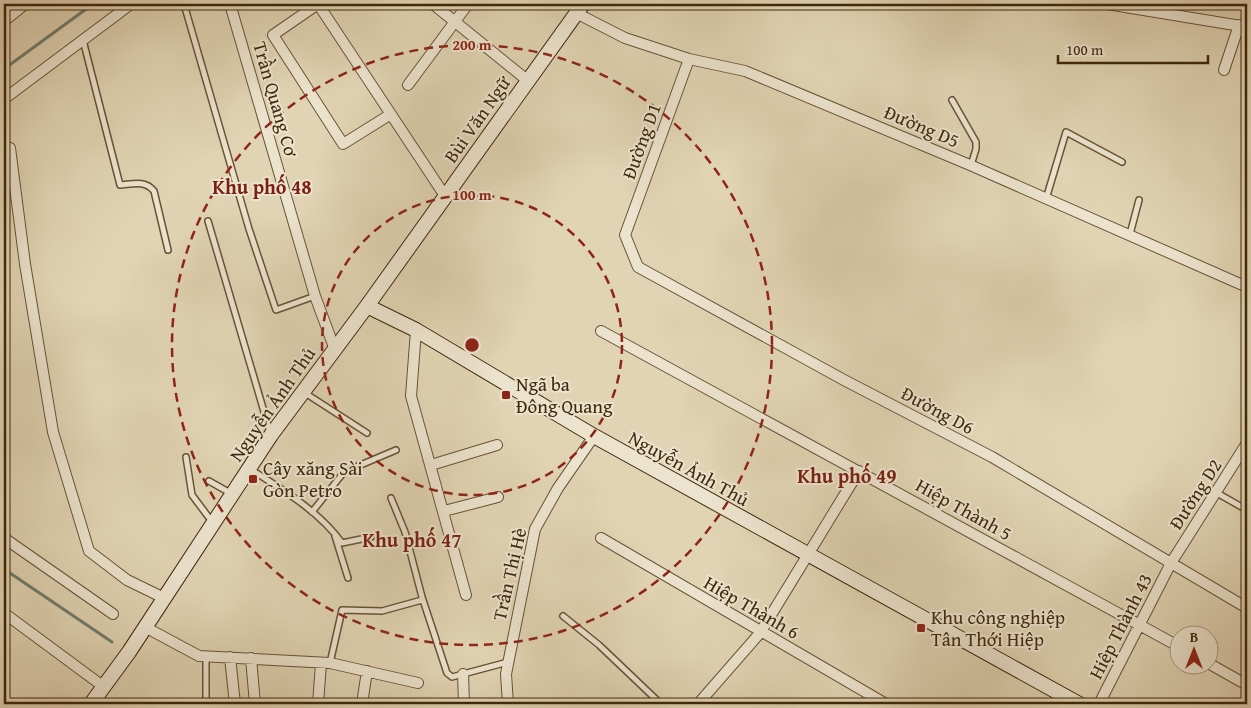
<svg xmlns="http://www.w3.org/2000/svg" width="1251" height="708" font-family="'Gentium Book Plus',serif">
  <rect width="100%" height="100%" fill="#e1d4b4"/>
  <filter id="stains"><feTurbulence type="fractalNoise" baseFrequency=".004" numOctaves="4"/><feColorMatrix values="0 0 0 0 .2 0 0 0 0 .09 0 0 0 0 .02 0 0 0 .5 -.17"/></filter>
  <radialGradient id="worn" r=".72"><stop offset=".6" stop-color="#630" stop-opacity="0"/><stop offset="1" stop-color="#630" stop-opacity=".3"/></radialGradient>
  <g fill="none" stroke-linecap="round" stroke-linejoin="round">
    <!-- stream -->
    <path stroke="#727e6e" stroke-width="3" d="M4 69 93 4
      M4 569 112 642"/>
    <defs>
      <path id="service" d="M184 4 249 229 276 310 315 296
        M83 40 120 185C133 184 145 180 154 191L168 250
        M952 100 976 142V149L971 165
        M1046 199 1066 132 1122 162
        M208 221 270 432
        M1130 234 1139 200
        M305 393 367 433
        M186 457 192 495 213 523
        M250 469C283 490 319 511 342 543L371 537
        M209 481 232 494
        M1217 493 1247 510
        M391 498 405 532 422 597 447 673 452 677 508 662
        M312 512 344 472 396 450
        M335 536 348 578
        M563 616 599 645 661 704
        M206 656V704
        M330 663 342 610 382 611 422 600"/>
      <path id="minor" d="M230 4 315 296 334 347
        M318 4 273 35 343 144 391 114
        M318 4 445 196
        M433 4 527 80
        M1107 4 1247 27
        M578 14 625 38 689 59 745 71 970 165 1247 287
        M4 21 25 4
        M689 59 625 235 638 267 844 380 992 457 1247 608
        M1224 70 1239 25
        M408 85 468 4
        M4 99 131 4
        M10 148 25 264 53 432 89 551 127 580 164 598
        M416 330 411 396 466 595
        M601 331 1178 646
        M431 465 497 445
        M444 511 498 497
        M4 538 113 614
        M601 538 886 704
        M4 613 104 687
        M145 627 199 656 330 663 418 683
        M230 657 235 704
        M251 658 255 704
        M1208 663 1247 685
        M463 674 464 704
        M318 704 321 663
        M362 704 367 671
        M508 704 506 674 535 529 558 488 594 436
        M698 704 760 633 859 471
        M1099 704 1171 563 1247 443"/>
      <path id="secondary" d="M367 306 416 330 594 436 1079 704
        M91 704 129 652 271 435 367 306 583 4"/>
    </defs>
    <!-- service casing -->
    <use href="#service" stroke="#675336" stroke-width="8"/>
    <!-- minor casing -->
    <use href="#minor" stroke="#675336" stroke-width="12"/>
    <!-- secondary casing -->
    <use href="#secondary" stroke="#3e280c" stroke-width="16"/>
    <!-- service -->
    <use href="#service" stroke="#ece3ce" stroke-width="5"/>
    <!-- minor -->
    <use href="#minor" stroke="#ece3ce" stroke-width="10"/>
    <!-- secondary -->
    <use href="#secondary" stroke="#ece3ce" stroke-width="14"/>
  </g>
  <!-- distance rings -->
  <g fill="none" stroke="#8f2418" stroke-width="2.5" stroke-dasharray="9 6">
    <circle cx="472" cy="345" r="150"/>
    <circle cx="472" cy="345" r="300"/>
  </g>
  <!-- markers -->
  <g fill="#8f2418" stroke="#ece3ce" stroke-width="2">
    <rect x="501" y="390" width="10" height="10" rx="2.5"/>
    <rect x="248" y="474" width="10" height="10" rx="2.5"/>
    <rect x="916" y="623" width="10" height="10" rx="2.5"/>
  </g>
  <g text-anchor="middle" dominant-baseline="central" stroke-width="4" stroke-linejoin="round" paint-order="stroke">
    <!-- street labels -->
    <g font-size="19" fill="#3e280c" stroke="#ece3ce">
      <text transform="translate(276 99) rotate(74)">Trần Quang Cơ</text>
      <text transform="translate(477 119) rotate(-55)">Bùi Văn Ngữ</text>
      <text transform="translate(922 126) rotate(23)">Đường D5</text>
      <text transform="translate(641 141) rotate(-70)">Đường D1</text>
      <text transform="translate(272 404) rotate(-55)">Nguyễn Ảnh Thủ</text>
      <text transform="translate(938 410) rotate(28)">Đường D6</text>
      <text transform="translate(689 468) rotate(29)">Nguyễn Ảnh Thủ</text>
      <text transform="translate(1195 494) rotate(-57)">Đường D2</text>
      <text transform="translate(964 509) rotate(29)">Hiệp Thành 5</text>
      <text transform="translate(509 574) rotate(-77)">Trần Thị Hè</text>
      <text transform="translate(752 607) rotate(30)">Hiệp Thành 6</text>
      <text transform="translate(1120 626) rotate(-63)">Hiệp Thành 43</text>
    </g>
    <!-- poi labels -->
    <g font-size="19" fill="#3e280c" stroke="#ece3ce" text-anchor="start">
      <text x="516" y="384">Ngã ba<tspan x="516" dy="22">Đông Quang</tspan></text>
      <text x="263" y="468">Cây xăng Sài<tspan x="263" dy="22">Gòn Petro</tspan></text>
      <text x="931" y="617">Khu công nghiệp<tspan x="931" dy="22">Tân Thới Hiệp</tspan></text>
    </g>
    <!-- neighbourhood labels -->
    <g font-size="20" font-weight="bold" fill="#7a1f14" stroke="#ece3ce">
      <text x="262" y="186">Khu phố 48</text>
      <text x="847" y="475">Khu phố 49</text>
      <text x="412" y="539">Khu phố 47</text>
    </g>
  </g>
  <circle cx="472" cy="345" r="8" fill="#8f2418" stroke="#ece3ce" stroke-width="2.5"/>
  <g font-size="15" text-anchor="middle" font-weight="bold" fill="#8f2418" stroke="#ece3ce" stroke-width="4" stroke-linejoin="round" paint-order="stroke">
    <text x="472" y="50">200 m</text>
    <text x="472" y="200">100 m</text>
  </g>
  <!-- margin -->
  <rect width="1251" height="708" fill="none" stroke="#e1d4b4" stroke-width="20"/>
  <rect x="5" y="5" width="1241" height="698" fill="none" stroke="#3e280c" stroke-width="2.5"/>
  <rect x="10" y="10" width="1231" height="688" fill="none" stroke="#3e280c"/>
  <!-- north arrow -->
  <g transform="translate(1194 650)"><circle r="24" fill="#ece3ce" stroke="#a69880"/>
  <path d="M0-4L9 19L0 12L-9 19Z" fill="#8f2418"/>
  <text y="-8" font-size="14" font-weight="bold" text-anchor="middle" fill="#3e280c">B</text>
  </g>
  <!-- scale -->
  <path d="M1058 55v8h150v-8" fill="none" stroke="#3e280c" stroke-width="2.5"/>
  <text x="1066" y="55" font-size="15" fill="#3e280c" stroke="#ece3ce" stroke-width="4" paint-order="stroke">100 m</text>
  <rect width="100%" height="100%" filter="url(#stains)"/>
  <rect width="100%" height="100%" fill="url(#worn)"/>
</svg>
